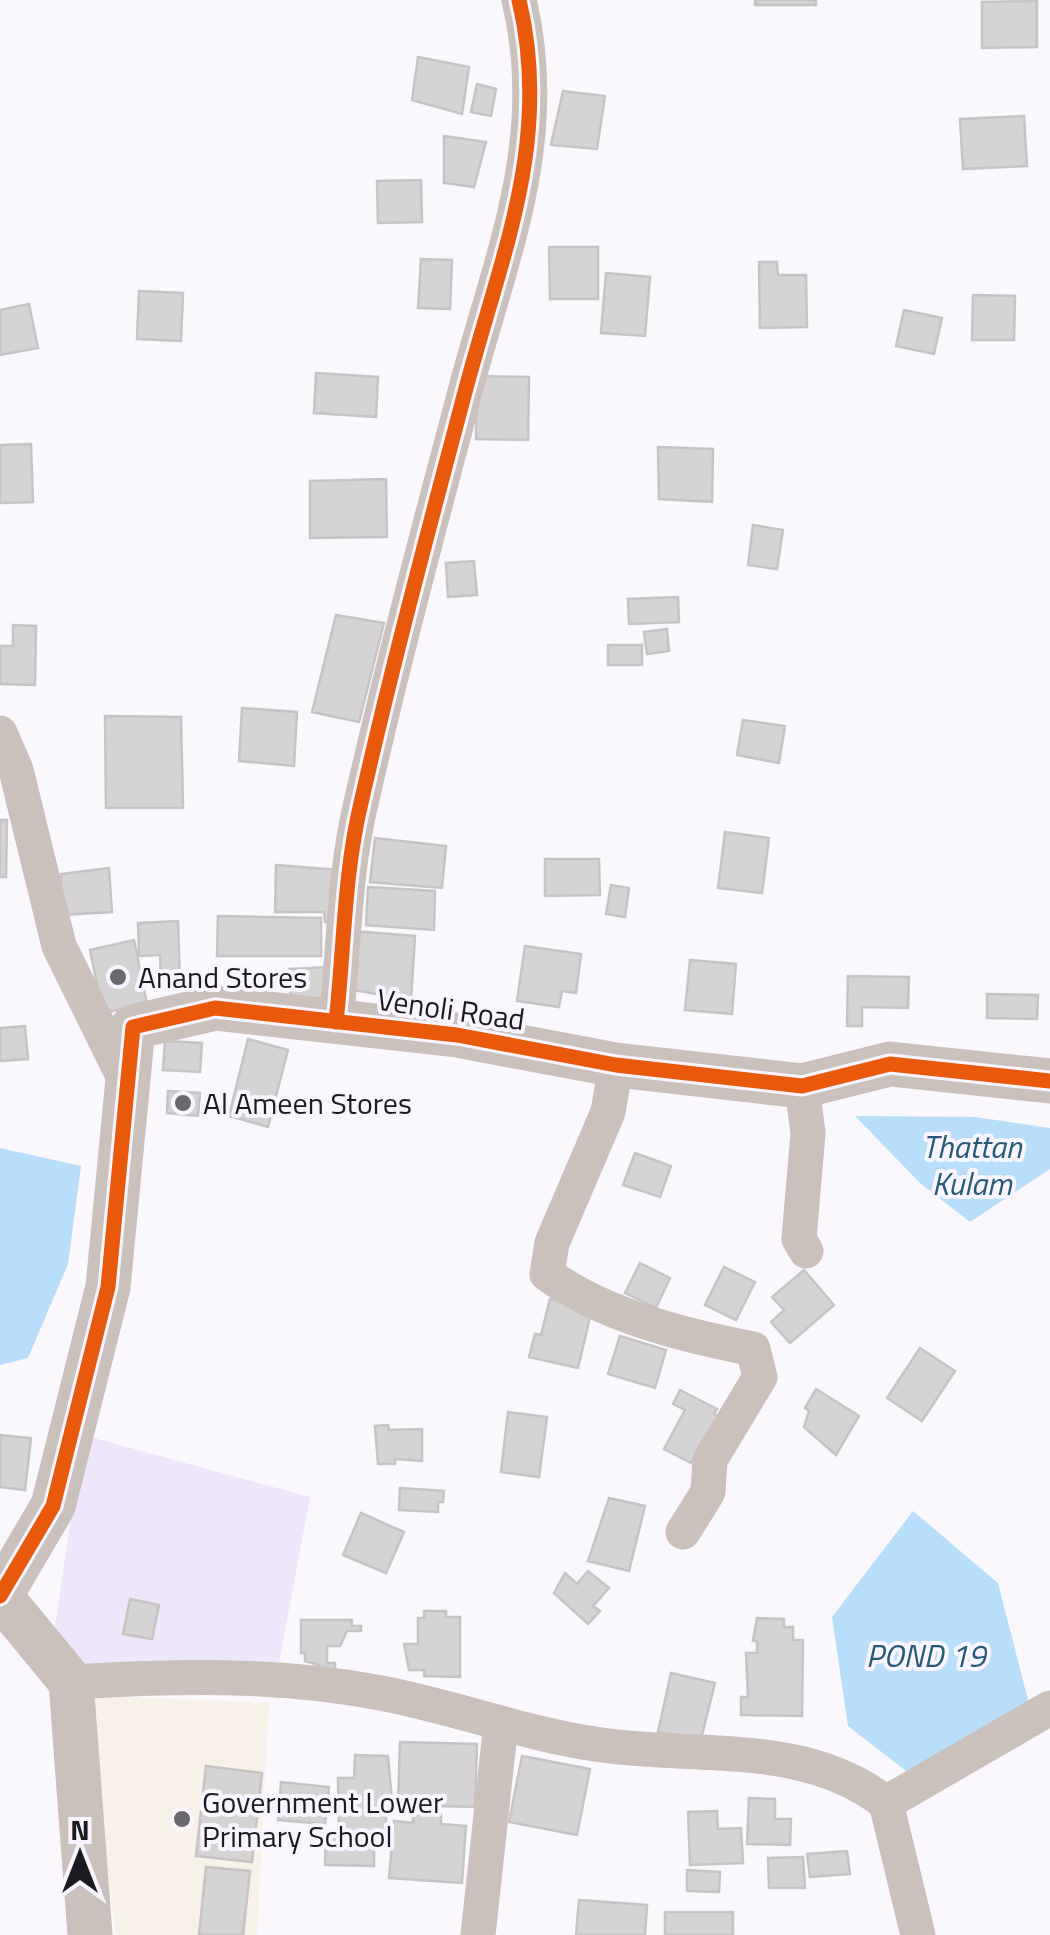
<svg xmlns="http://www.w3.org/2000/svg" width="1050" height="1935" font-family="'Titillium Web',sans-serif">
  <rect width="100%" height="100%" fill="#faf7fd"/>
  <!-- education -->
  <path fill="#f8f1e8" d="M85 1695 269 1703 257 1935H116Z"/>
  <!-- green -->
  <path fill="#eee6fa" d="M83 1435 310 1497 279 1663 73 1668 55 1627Z"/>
  <!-- water -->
  <path fill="#b8def9" d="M855 1116 975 1117 1050 1128V1169L970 1222 920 1183Z
    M0 1148 81 1166 68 1264 28 1358 0 1365Z
    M913 1511 998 1583 1029 1704 910 1774 848 1726 832 1617Z"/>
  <!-- building -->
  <path fill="#d6d3d4" stroke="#c6c4c4" stroke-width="2.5" d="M755 0H816V5H755Z
    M1037 1V47L982 48V2Z
    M418 57 469 67 462 114 412 100Z
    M477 84 496 89 491 116 471 112Z
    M563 91 605 96 597 149 551 145Z
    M1024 116 1027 166 963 169 960 119Z
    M444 136 486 142 474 187 444 183Z
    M421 180 422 222 378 223 377 181Z
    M549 247H598V299H550Z
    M421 259 452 260 450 309 418 308Z
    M759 262H777L778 275H806L807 327 760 328Z
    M606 273 650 277 645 336 601 333Z
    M139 291 183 293 181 341 137 339Z
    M973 295 1015 296 1014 340H972Z
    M29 304 38 348 0 355V310Z
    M904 310 942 318 934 354 896 346Z
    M316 373 378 377 376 417 314 413Z
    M477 376 529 377 528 440 476 439Z
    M31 444 33 502 0 503V445Z
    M658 447 713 449 712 502 659 499Z
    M386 479 387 537 310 538V481Z
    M753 525 783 530 777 569 748 565Z
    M474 561 477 595 448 597 446 563Z
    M678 597 679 622 629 624 628 599Z
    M336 615 384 623 359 722 312 712Z
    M13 625 36 626 35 685 0 684V646H13Z
    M667 629 669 651 647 654 644 632Z
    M608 645H642V665H608Z
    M242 708 297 712 294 766 239 761Z
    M105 716 181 717 183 808H106Z
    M743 720 785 726 779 763 737 755Z
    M0 820H7L6 877H0Z
    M725 832 769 838 762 893 718 888Z
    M375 838 446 846 442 888 370 882Z
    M545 859H599L600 895 545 896Z
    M276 865 339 870 341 922H325L324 912H275Z
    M109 868 112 912 62 915 61 874Z
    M611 885 629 888 625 917 606 914Z
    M368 887 435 891 434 930 366 925Z
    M218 916 321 918V956H217Z
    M178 921 180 983H161L160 955 139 956 138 923Z
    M353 931 415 936 411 1000 347 989Z
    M134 940 147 1004 103 1013 90 950Z
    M525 946 581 954 576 993 562 991 559 1007 517 1001Z
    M690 960 736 964 732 1014 685 1010Z
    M330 967 331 1008 291 1010 289 969Z
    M848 976 909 977 908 1008 862 1007V1026H847Z
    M987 994 1038 995 1037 1019 987 1018Z
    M25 1026 28 1059 0 1061V1028Z
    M248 1039 288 1050 268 1127 229 1116Z
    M165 1041 202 1043 200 1072 163 1070Z
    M168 1091 200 1093 198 1116 167 1113Z
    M635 1153 671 1166 660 1197 623 1185Z
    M640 1263 670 1278 656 1308 625 1293Z
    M724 1267 755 1282 736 1320 705 1305Z
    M804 1270 834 1305 790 1343 771 1322 784 1310 772 1297Z
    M550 1299 592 1309 578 1368 529 1357 535 1334 541 1335Z
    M620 1336 666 1350 655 1388 608 1374Z
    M920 1348 955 1371 922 1421 887 1398Z
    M816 1389 859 1416 836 1455 804 1427 809 1411 805 1408Z
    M680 1390 717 1409 714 1414 722 1419 704 1438 691 1463 664 1449 685 1410 673 1404Z
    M508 1412 547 1417 539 1477 501 1472Z
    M388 1425 389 1430 422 1429V1461L395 1459V1464H378L375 1426Z
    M0 1435 31 1438 25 1490 0 1487Z
    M400 1488 444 1491 443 1502H438V1512L399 1510Z
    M609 1498 645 1506 629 1571 588 1561Z
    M361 1513 404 1532 386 1573 343 1555Z
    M588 1571 609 1588 593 1606 600 1611 588 1624 554 1593 565 1573 577 1584Z
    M130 1599 159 1605 152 1639 123 1634Z
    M424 1611H446V1617H460V1677L424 1676V1670H409L404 1644H418V1618H424Z
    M757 1618 784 1619V1627H793V1640H803L802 1716 741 1715V1697H748L746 1653H757V1641H753Z
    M301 1620H352V1626H361V1631H347L340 1646H327V1663H335V1670H319V1665L305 1661V1653H301Z
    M671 1673 715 1683 701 1739 658 1732Z
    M400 1742 477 1744 475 1807 398 1805Z
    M355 1755 388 1756 392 1802H386V1837H374V1866L325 1865 326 1835 339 1836 338 1778H354Z
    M522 1756 590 1769 577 1835 509 1822Z
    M206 1766 262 1773 252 1862 196 1856Z
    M281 1782 329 1787 325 1824 278 1820Z
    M749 1798 775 1799V1819H791L790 1845 747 1844Z
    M717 1811 718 1829 741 1828 743 1863 690 1865 688 1812Z
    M413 1812 441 1814V1824L466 1826 462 1883 389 1878 394 1821 413 1823Z
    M847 1851 850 1874 810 1877 807 1854Z
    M803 1857 805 1888H769L768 1858Z
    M206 1867 250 1871 243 1935H199Z
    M687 1870 720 1872 719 1892 687 1891Z
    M579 1900 647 1905 645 1935H576Z
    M665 1912H733V1935H665Z"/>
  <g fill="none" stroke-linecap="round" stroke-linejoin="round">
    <!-- minor -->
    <path stroke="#cac0bc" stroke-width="35" d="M0 733 16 770 59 946 128 1086
      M336 1022C344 950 344 873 361 803 392 666 429 528 465 392 500 258 553 142 519 0
      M616 1065 608 1112 552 1243 547 1274C604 1316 683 1335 753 1349L760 1377 710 1460 708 1492 683 1532
      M802 1086 808 1133 799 1239 806 1251
      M71 1682C175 1676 278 1673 381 1693 455 1707 527 1735 602 1745 698 1759 804 1739 886 1803L918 1935
      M886 1803 1050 1708
      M478 1935 501 1723"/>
    <!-- tertiary -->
    <path stroke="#cac0bc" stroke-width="45" d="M0 1596 53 1506 108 1287 133 1027 215 1008 457 1035 616 1065 802 1086 890 1064 1050 1081
      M0 1596 71 1682 90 1935"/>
    <defs>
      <path id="cycleway" d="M336 1022C344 950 344 873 361 803 392 666 429 528 465 392 500 258 553 142 519 0
        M0 1596 53 1506 108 1287 133 1027 215 1008 457 1035 616 1065 802 1086 890 1064 1050 1081"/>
    </defs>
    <!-- cycleway casing -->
    <use href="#cycleway" stroke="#f9f5ff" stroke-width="21"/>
    <!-- cycleway -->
    <use href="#cycleway" stroke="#e8590c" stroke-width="15"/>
  </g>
  <!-- markers -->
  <g fill="#6a686d" stroke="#f9f5ff" stroke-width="4">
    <circle cx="118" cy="977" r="10"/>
    <circle cx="183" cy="1103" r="10"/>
    <circle cx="182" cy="1819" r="10"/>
  </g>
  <g text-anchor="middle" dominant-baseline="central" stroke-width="8" stroke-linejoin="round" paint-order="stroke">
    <!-- poi labels -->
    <g font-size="30" fill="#1c1b1f" stroke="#f9f5ff" text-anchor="start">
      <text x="138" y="977">Anand Stores</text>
      <text x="203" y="1103">Al Ameen Stores</text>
      <text x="202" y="1802">Government Lower<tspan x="202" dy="34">Primary School</tspan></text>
    </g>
    <!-- street labels -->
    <g font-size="30" fill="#1c1b1f" stroke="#f9f5ff">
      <text transform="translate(451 1009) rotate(8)">Venoli Road</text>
    </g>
    <!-- water labels -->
    <g font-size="32" font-style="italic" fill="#255b79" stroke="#f9f5ff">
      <text x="972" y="1146">Thattan<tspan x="972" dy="37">Kulam</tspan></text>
      <text x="926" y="1655">POND 19</text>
    </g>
  </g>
  <!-- north arrow -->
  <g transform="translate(80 1855)" stroke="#f9f5ff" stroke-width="8" paint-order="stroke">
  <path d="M0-8L18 38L0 25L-18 38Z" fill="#1c1b1f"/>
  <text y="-15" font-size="28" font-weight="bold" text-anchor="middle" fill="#1c1b1f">N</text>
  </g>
</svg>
